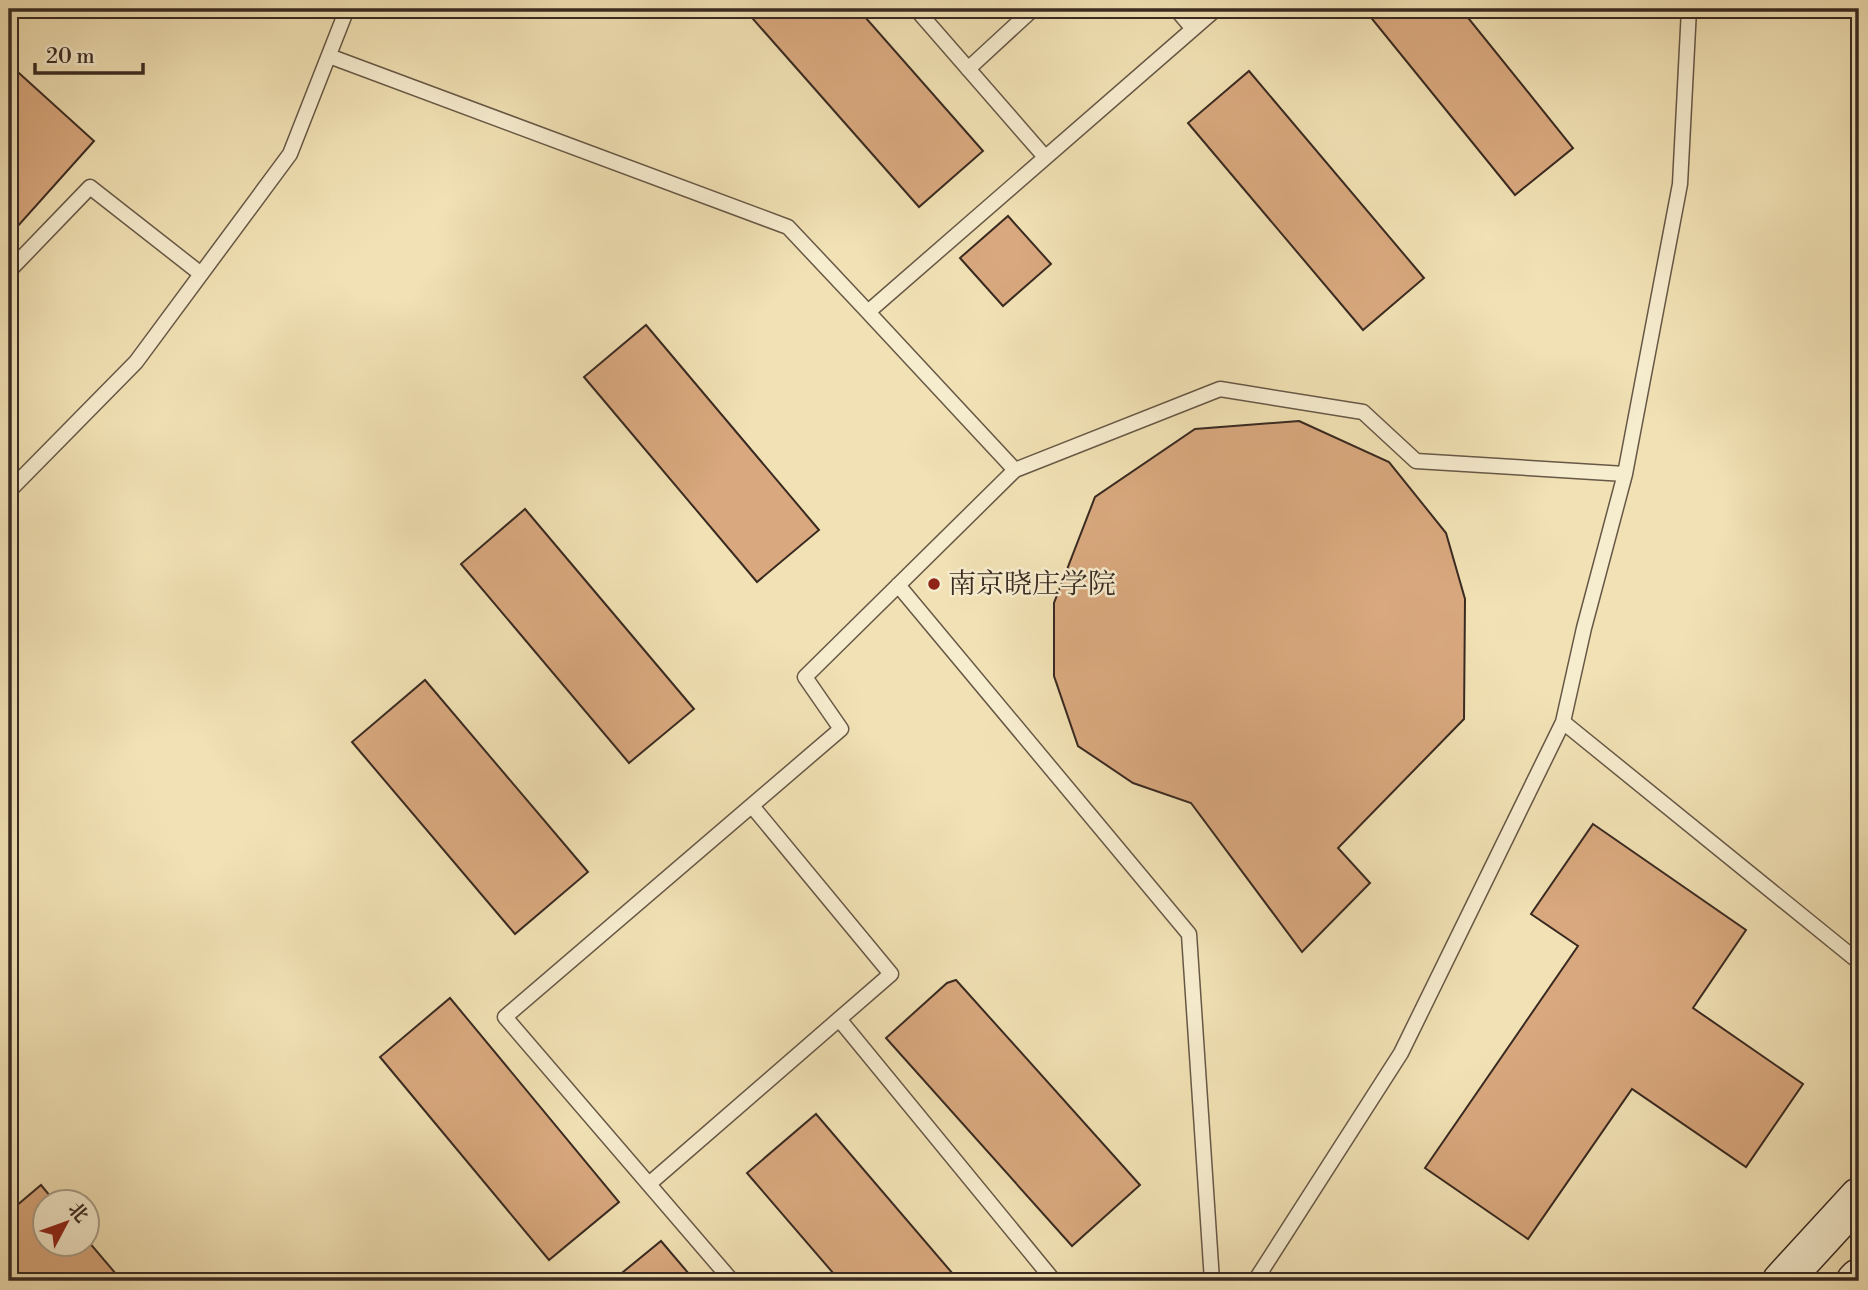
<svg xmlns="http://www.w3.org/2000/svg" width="1868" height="1290" font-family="'Libre Bodoni','Noto Serif SC',serif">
  <rect width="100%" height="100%" fill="#f1e1b4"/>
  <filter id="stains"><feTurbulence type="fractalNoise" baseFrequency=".00286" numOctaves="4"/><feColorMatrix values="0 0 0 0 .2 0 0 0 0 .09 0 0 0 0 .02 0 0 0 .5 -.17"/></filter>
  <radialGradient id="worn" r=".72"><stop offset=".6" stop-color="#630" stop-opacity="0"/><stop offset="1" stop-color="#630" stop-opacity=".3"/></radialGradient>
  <!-- building -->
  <path fill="#d9a87e" stroke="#392a21" stroke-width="2" d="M749 9H858L983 151 919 207 746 11Z
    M1364 9H1461L1573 148 1515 195Z
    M9 64 94 141 9 236Z
    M1249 71 1424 278 1363 330 1188 123Z
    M1008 216 1051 264 1003 306 960 258Z
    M646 325 819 530 757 582 584 377Z
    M1299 421 1389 462 1446 533 1465 599 1464 719 1338 848 1370 883 1302 952 1191 803 1133 783 1078 746 1054 676V603L1095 497 1195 429Z
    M525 509 694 709 629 763 461 564Z
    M425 680 588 872 515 934 352 742Z
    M1593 824 1746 930 1693 1008 1803 1084 1746 1167 1632 1089 1528 1239 1425 1168 1578 946 1531 914Z
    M956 980 1140 1185 1072 1246 886 1038 947 983Z
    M450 998 619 1202 549 1260 380 1057Z
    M816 1114 959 1281H840L747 1173Z
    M41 1185 55 1202H46V1244H88V1241L122 1281H9V1212Z
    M661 1241 695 1281H612Z"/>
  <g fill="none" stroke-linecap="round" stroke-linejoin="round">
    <defs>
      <path id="lane" d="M916 9 1045 157
        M1176 9 1193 29
        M329 56 788 227 868 312 1216 9
        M968 69 1033 9
        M9 271 90 187 201 274
        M1015 470 1220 389 1363 412 1416 461 1625 474
        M9 491 136 362 290 154 347 9
        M898 585 1189 934 1212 1281
        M1563 722 1859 962
        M839 1019 1054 1281
        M649 1184 891 974 752 806
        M732 1281 505 1017 841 729 805 677 1015 470 868 312
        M1255 1281 1401 1053 1563 722 1584 628 1625 474 1680 184 1689 9"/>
      <path id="secondary" d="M1782 1281 1859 1197
        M1856 1281 1859 1278"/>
    </defs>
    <!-- lane casing -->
    <use href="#lane" stroke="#675846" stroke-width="17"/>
    <!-- secondary casing -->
    <use href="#secondary" stroke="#392a21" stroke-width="41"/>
    <!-- lane -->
    <use href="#lane" stroke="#f6ecce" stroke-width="14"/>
    <!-- secondary -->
    <use href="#secondary" stroke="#f6ecce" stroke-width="38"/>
  </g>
  <!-- markers -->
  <circle fill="#8f2418" stroke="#f6ecce" stroke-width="2.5" cx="934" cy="584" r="7"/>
  <g text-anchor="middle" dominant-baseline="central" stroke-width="5" stroke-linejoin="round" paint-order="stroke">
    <!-- poi labels -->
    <g font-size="28" fill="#392a21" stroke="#f6ecce" text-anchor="start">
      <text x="948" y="584">南京晓庄学院</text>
    </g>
  </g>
  <!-- margin -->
  <rect width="1868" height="1290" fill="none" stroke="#f1e1b4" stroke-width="35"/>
  <rect x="10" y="10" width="1847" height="1269" fill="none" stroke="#392a21" stroke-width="3.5"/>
  <rect x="18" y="18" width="1833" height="1255" fill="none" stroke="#392a21" stroke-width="2"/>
  <!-- north arrow -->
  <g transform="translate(66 1223) rotate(49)"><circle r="33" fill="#f6ecce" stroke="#aa9e89" stroke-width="2"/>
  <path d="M0-5L12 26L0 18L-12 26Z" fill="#8f2418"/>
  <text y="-10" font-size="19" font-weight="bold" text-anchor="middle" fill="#392a21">北</text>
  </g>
  <!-- scale -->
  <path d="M35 63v10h108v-10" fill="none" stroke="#392a21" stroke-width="3.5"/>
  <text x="46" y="63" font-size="21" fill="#392a21" stroke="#f6ecce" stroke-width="5" paint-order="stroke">20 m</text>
  <rect width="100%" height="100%" filter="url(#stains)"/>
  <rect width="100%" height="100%" fill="url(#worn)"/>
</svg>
